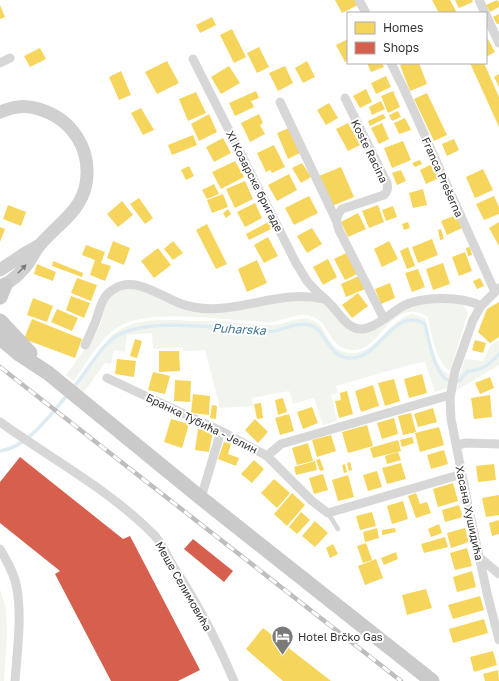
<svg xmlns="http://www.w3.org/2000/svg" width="499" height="681" font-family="'Golos Text',sans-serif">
  <rect width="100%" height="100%" fill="#fff"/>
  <!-- green -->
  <path fill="#f1f5ed" d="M122 285 167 295 201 306 277 299 324 302 357 329 417 302 462 303 468 313 450 371C434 360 432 333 427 316 390 296 381 353 351 350 327 347 330 321 311 316 298 312 288 319 276 321 269 323 262 322 255 321 219 320 145 307 115 329 99 341 85 364 74 381L66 375 95 335 101 323 105 305 108 299Z
    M412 314 425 318C429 338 432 363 449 375L448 388 435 392 425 362 413 364 336 386 338 393 331 395 337 421 323 425 314 398 293 404 289 391 252 398 253 406 220 408 205 350 183 351V347L153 349 152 333 127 335 125 352 114 350 111 364 105 363 83 393 74 386 111 336C135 316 166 320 195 321 209 321 224 321 238 323 250 324 262 326 274 325 287 324 299 315 312 320 329 326 326 353 352 353 378 353 388 320 412 314Z
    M499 340V365L457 390 460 374 465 359 483 361 491 345Z
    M0 589 6 609 7 635 4 681H0Z"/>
  <!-- homes -->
  <path fill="#f6d55c" d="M335 0H355L358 5 342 13Z
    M432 0H450L457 13H439Z
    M455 0H472L473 2 459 8Z
    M497 0 499 2V7L490 12 486 5Z
    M0 5 5 17 0 19Z
    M499 14V24H497L493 17Z
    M212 17 216 25 200 33 196 25Z
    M232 29 246 57 234 63 220 35Z
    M348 39V60L345 62 336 45Z
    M488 39 495 52 486 57V40Z
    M259 47 269 67 257 73 247 53Z
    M40 48 46 59 30 67 24 56Z
    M167 61 179 83 157 94 145 72Z
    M307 61 315 77 303 83 295 68Z
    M367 63H382L384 67 371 72Z
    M405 63H419L427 84 410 91 400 65Z
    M470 63H484L499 97V127Z
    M229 66 240 83 221 94 211 77Z
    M285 66 293 83 278 91 269 73Z
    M121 71 131 95 119 100 109 77Z
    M499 74V87L494 77Z
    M386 76 391 87 376 94 371 83Z
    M366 89 372 102 360 108 353 96Z
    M256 91 259 98 251 101 254 107 235 116 229 103Z
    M393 91 400 107 388 113 381 96Z
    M196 92 206 113 188 121 179 99Z
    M427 93 447 135 434 141 414 99Z
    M381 101 385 109 372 115 369 107Z
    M329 103 338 118 326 125 317 110Z
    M141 108 154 130 143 135 131 113Z
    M398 111 401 117 392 121 389 115Z
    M209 114 217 132 199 141 191 124Z
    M259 114 263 123 260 125 265 134 250 142 241 123Z
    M383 114 386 118 370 126 368 121Z
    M405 118 411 130 399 134 394 123Z
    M348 123 360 145 348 151 336 129Z
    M382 123 389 139 379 144 371 128Z
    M289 128 300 153 288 159 277 133Z
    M193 135 197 145 172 155 168 145Z
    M223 138 231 153 214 162 206 147Z
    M454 139 459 150 447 156 442 144Z
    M403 141 411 160 392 168 384 148Z
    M274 145 285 167 272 173 270 170 266 172 257 153Z
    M420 160 422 164 415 167 412 163Z
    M235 161 244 177 221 189 212 172Z
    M302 163 311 177 301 183 292 168Z
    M432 164 439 178 426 184 420 170Z
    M189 166 194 176 186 180 181 170Z
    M341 167 354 197 332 206 319 176Z
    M483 169 493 190 475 198 466 177Z
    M401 170 406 181 397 185 392 173Z
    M289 174 297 190 277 201 268 185Z
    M245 181 253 199 235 208 226 189Z
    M214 184 219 194 207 199 202 190Z
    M423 189 427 205 413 208 409 193Z
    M223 194 228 207 212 213 207 200Z
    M309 196 318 213 294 225 285 208Z
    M494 196 499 207V214L484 220 476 204Z
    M139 198 153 218 145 224 130 204Z
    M122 201 133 215 118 227 107 214Z
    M255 203 262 218 245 227 237 212Z
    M8 205 26 212 21 226 3 219Z
    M378 205 384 222 369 228 362 211Z
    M393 206 397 217 386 221 382 210Z
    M228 209 231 214 226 218 223 213Z
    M358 213 366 229 348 237 341 222Z
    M456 215 462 228 447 235 441 221Z
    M270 221 273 228 249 240 246 234Z
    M408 222 410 228 404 230 402 224Z
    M499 222V246L489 228Z
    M207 224 227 264 216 269 196 230Z
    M0 227 5 229 0 242Z
    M312 228 322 244 307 253 297 236Z
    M441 229 444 239 440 240 438 230Z
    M268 237 278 256 264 263 254 245Z
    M432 239 438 255 418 263 412 247Z
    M113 241 130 248 124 265 107 258Z
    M173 241 183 253 173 260 164 249Z
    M389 241 398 259 382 267 374 249Z
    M86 245 105 252 101 263 111 266 105 281 90 275 95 260 82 255Z
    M408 247 415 266 407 269 400 251Z
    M470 247 472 255 468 256 466 248Z
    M158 248 171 265 154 278 141 261Z
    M465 252 472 271 459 276 452 257Z
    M346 253 357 274 345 280 334 259Z
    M328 259 337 277 323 285 313 267Z
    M257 260 267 283 247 292 238 269Z
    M53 261 83 273 82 277 52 266Z
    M443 263 450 284 433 290 426 269Z
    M37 264 56 272 53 281 34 274Z
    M418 269 425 287 412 292 405 273Z
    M359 276 365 289 346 297 341 284Z
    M77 278 97 285 91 301 71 293Z
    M480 278 484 286 477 289 473 281Z
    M390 283 395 298 381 304 375 289Z
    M358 293 368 306 352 318 342 305Z
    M71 296 90 303 84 318 66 310Z
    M33 298 53 306 47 322 27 315Z
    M499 302V337L490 343 478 332 487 309Z
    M57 309 78 318 72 331 51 322Z
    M32 319 82 339 75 358 24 339Z
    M135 339 142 341 137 358 130 356Z
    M475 340 486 343 483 353 472 350Z
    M159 351H179L180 371 159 372Z
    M117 359 136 361 134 377 115 374Z
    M153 372 170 376 165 394 148 390Z
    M422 374 427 393 409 398 404 379Z
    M490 377 494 388 480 394 475 383Z
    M394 379 400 401 385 406 378 383Z
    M175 380 191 381 190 402 174 401Z
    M373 385 379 406 361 412 355 391Z
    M347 391 353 414 339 418 335 401 341 400 340 393Z
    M193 394 210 396 209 415 191 413Z
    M490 395 492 417 474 419 471 398Z
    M283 398 287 412 278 415 275 400Z
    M261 403 263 418 257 419 254 404Z
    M212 405 217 406 216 419 210 418Z
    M312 407 318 423 303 429 297 412Z
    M433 408 437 422 418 427 414 414Z
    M411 413 416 432 403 435 398 416Z
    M289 414 294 431 280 435 275 418Z
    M394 418 398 434 382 439 377 423Z
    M171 419 189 424 182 448 164 442Z
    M255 419 268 432 258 443 245 430Z
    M367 425 373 446 348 453 342 432Z
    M439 427 444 445 420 452 415 433Z
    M198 429 213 431 209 452 195 450Z
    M331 435 336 451 317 457 312 440Z
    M412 437 414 443 402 447 400 440Z
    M398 440 401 451 373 458 370 448Z
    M224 442 231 444 228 454 239 458 236 466 218 459Z
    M308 443 313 461 297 465 292 448Z
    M444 450 448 464 431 469 427 455Z
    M398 452 401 460 387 464 385 456Z
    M320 459 324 470 320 471 316 460Z
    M254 460 264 469 252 483 241 474Z
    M315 461 317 470 296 475 294 467Z
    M350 462 352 470 349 471 347 463Z
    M401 463 406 479 387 484 382 468Z
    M345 464 347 472 344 473 342 465Z
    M494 464 496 480 478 482 476 466Z
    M377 471 382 487 368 491 363 475Z
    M323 474 328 490 314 494 309 478Z
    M348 475 354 497 338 501 332 480Z
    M274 479 290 493 277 508 261 493Z
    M453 483 458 501 438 507 433 489Z
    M292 493 305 505 287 526 274 514Z
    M416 493 420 504 427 502 431 513 416 518 408 496Z
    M499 495V515L486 517 482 498Z
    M403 501 408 519 392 524 387 506Z
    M459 505 463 517 445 522 442 510Z
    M301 512 310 520 297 534 289 527Z
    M372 512 376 526 360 530 356 516Z
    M499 520V534L492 536 489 523Z
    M315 521 328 533 315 547 302 536Z
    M439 524 442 533 431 537 428 529Z
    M377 528 379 538 365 542 363 532Z
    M395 528 396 532 382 535V530Z
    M465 528 469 542 451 548 447 533Z
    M445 537 448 547 424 553 421 544Z
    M366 543 372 560 363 563 357 546Z
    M333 544 338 554 330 558 326 548Z
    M467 548 472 566 455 570 450 553Z
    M396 552 398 559 384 565 381 558Z
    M376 559 383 578 365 585 358 566Z
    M472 571 476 587 457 592 453 577Z
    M426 589 432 608 407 615 402 595Z
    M480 596 484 610 453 619 448 605Z
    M484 619 488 633 453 643 449 629Z
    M263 628 331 681H283L246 649Z
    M493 651 497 665 474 672 470 657Z
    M498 670 499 681H485L483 674Z"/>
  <!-- shops -->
  <path fill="#d6604d" d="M20 457 123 539 130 536 200 670 178 681H111L55 574 60 571 0 523V482Z
    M193 539 233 571 224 582 184 549Z"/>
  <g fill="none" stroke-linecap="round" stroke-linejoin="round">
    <!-- stream -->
    <path stroke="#ddebf3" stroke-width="3.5" d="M73 388C86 373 100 347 115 337 145 317 217 328 252 330 259 331 267 332 274 331 286 329 296 322 309 325 328 329 326 359 352 358 380 358 394 305 425 324 428 337 435 378 450 381 453 381 457 381 459 381L468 371C484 370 488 365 499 354
      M0 451C27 448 51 414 68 394"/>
    <!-- lane -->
    <path stroke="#d7d7d7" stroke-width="4.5" d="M328 513 338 529"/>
    <!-- street -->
    <path stroke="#d7d7d7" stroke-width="9" d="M359 0 366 13
      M479 0 485 13
      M486 15 499 43
      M193 59 296 263C300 269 303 275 307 281 315 291 325 298 333 307 339 314 346 325 355 328 370 334 390 313 403 306 422 296 462 296 481 306
      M0 63 10 58
      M391 63 403 87 495 292
      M345 98 387 183C388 188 388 191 384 195L342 209C335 217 336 221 339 230L384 319
      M280 102 336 220
      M499 288 481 306 473 320 455 371 450 398 451 419 469 510 487 593 499 640
      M85 345C89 337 92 330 95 323 100 310 101 296 114 289 135 276 159 295 179 303 226 322 276 287 323 299
      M107 378 221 431 267 456 312 501 328 513 462 474
      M0 422C51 459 109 489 154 535 162 543 167 556 173 566 197 602 217 641 234 681
      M457 445 466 443 499 444
      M267 456 281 444 450 395
      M201 498 221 431
      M0 549C7 561 15 575 17 589 22 618 17 652 15 681
      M479 557 499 574"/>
    <!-- secondary -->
    <path stroke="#d0d0d0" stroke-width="13" d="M0 112C6 110 12 107 18 107 24 106 32 107 39 109 72 119 92 149 86 184 81 212 55 226 39 246 35 251 32 257 29 262 22 272 10 282 0 288
      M0 270 24 254 38 246"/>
    <!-- primary -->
    <path stroke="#cacaca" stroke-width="15" d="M0 297 5 285
      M0 321 30 353
      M0 338 19 354 48 373 201 498 432 681"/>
    <defs>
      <path id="rail" d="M0 367 401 681"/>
    </defs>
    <!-- rail casing -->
    <use href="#rail" stroke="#bebebe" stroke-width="4.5"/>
    <!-- rail -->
    <use href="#rail" stroke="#fff" stroke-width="3" stroke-dasharray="9" stroke-linecap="butt"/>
  </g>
  <!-- one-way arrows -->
  <defs><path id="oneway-solid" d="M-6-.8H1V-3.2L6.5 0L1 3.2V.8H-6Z"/></defs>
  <use fill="#7a7a7a" href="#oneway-solid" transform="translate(22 269) rotate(-46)"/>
  <!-- icons -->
  <defs>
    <symbol id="hotel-pin" viewBox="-11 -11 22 30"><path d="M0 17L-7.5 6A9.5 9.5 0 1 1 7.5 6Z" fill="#7a7a7a" stroke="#fff"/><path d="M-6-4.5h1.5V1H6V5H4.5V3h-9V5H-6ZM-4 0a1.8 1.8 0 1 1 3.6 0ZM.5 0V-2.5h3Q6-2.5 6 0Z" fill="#fff"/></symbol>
  </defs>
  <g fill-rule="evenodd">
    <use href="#hotel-pin" x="270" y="624" width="25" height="34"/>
  </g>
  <g text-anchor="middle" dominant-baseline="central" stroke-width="4" stroke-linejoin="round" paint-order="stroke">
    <!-- street labels -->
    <g font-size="11" fill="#333" stroke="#fff">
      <text transform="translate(370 151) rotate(64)">Koste Racina</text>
      <text transform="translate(443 177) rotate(66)">Franca Prešerna</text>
      <text transform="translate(255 181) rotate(63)">XI Козарске бригаде</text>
      <text transform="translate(202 423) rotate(26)">Бранка Тубића - Јелин</text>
      <text transform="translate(470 513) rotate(78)">Хасана Хушидића</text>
      <text transform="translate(184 586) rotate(60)">Меше Селимовића</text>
    </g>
    <!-- poi labels -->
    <g font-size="11" fill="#333" stroke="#fff" text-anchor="start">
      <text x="298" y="636">Hotel Brčko Gas</text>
    </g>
    <!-- water labels -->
    <g font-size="12" font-style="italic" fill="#3f7597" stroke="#fff">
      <text transform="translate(239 329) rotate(3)">Puharska</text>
    </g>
  </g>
  <!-- legend -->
  <rect x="347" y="12" width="140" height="52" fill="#ffffff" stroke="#adadad"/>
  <rect x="355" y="22" width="20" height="12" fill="#f6d55c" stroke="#adadad"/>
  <text x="383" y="32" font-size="12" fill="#333333">Homes</text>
  <rect x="355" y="42" width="20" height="12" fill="#d6604d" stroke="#adadad"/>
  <text x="383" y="52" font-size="12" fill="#333333">Shops</text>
</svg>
